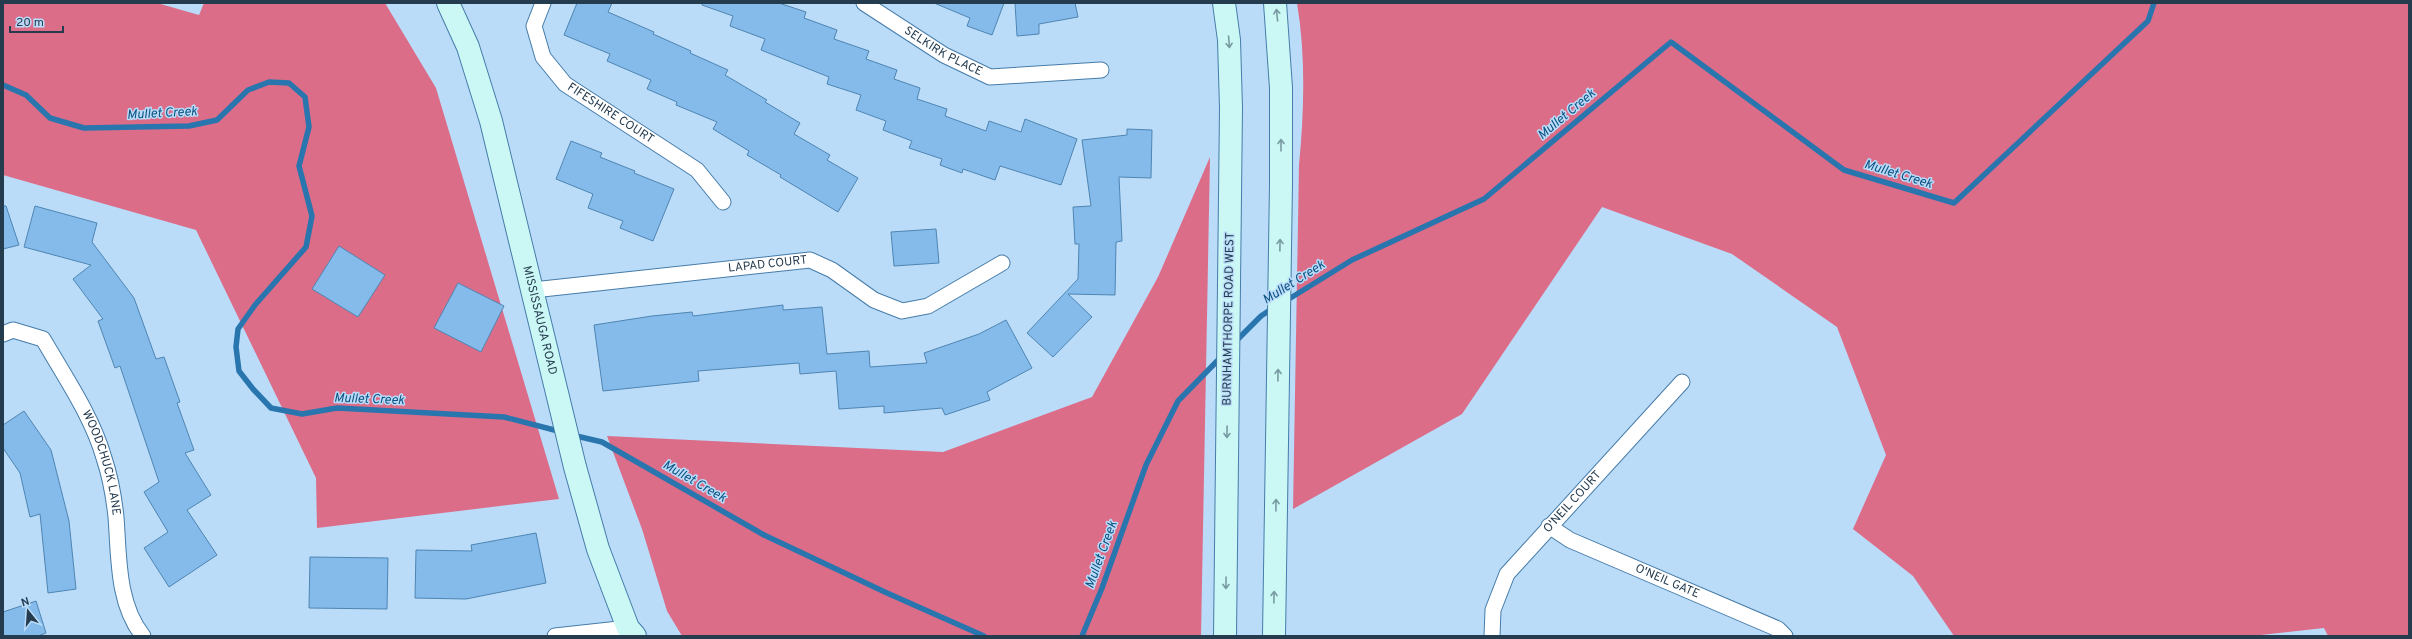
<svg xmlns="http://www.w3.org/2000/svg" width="2412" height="639" font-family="Overpass,sans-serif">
  <rect width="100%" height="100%" fill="#badcf9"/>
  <!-- forest -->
  <path fill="#dc6d89" d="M3 3H157L199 15 204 3H385L436 88 559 499 317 528 316 478 196 230 3 175Z
    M1297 3H2409V636H2328L2324 628 2252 636H1954L1913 576 1853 529 1886 455 1837 327 1732 254 1602 207 1462 414 1293 509 1299 165C1304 112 1306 57 1297 3Z
    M1210 157 1201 636H682L667 611 642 529 607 436 943 452 1092 397 1158 277Z"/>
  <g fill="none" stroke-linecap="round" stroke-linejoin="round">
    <!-- stream -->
    <path stroke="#2975ae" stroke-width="5.5" d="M3 85 26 95 50 118 84 128 189 126 217 120 248 90 269 82 289 83 305 97 309 127 299 166 312 216 306 247 255 305 238 329 236 347 239 371 253 389 271 408 302 414 337 408 504 417 562 432
      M1284 302 1352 260 1484 199 1671 42 1844 170 1954 203 2148 21 2154 3
      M1235 342 1261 316 1273 308
      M572 435 602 442 764 535 887 593 984 636
      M1082 636 1102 588 1146 465 1178 401 1222 356"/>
  </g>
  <!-- building -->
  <path fill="#84bbeb" stroke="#4f85b2" d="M577 3H612L608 12 654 32 653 34 691 51 690 53 728 70 725 75 767 100 765 102 800 123 794 134 830 155 827 160 858 178 838 212 780 177 781 175 747 155 749 151 713 129 717 122 676 105 677 102 647 89 651 80 607 61 610 54 564 35Z
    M702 3H779L806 12 804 18 837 30 834 39 869 51 866 59 897 70 894 79 920 88 917 99 947 109 945 116 986 131 989 121 1021 132 1025 119 1077 139 1061 185 1000 166 995 180 963 169 962 173 940 165 942 159 909 148 912 141 883 130 886 121 856 110 861 95 827 84 829 77 761 50 765 39 730 26 733 16 702 5Z
    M934 3H1004L992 35 967 26 970 18Z
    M1015 3H1075L1078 17 1039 24V34L1017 36Z
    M1127 129 1152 130 1151 178 1119 177 1122 241 1116 242 1115 295 1068 294 1092 317 1053 357 1027 333 1078 279 1079 244H1075L1073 207 1091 206 1082 140 1127 135Z
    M571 141 602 153 600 157 635 171 634 173 674 189 653 241 620 228 623 221 588 208 593 194 556 179Z
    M3 206H6L19 245 3 249Z
    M35 206 97 223 92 242 134 298 156 359 164 357 180 402 177 403 194 450 185 453 211 495 187 510 217 555 169 587 144 548 168 532 144 492 159 482 120 366 115 368 98 321 103 319 73 279 91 265 24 247Z
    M936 229 939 263 894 266 891 232Z
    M339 246 385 275 358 317 312 289Z
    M458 283 504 306 481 352 434 328Z
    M783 305V310L822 307 827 354 869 351 870 367 927 363 924 353 979 334 1006 320 1032 368 987 392 990 400 945 415 942 408 884 413V406L839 409 836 371 800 374 799 363 698 371 699 381 603 391 594 325 652 316 692 312 693 316Z
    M24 411 51 450 69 521 76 589 48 593 40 514 30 517 20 473 3 448V425Z
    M536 533 546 583 466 599 415 598 416 550 472 551 471 545Z
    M310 557 388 558 387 609 309 608Z
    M36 601 46 633 38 636H3V612Z"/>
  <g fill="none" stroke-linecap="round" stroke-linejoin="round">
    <defs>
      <g id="minor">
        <path id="s1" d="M543 3 534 26 543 57 565 84 697 170 723 202"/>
        <path id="s2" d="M864 3 944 55 990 77 1101 70"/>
        <path id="s3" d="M533 290 810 260 832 270 874 300 902 311 928 306 1002 263"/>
        <path id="s4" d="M3 334 13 330 43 339C65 377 92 416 104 458 110 476 114 498 116 517 119 556 117 604 143 636"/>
        <path id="s5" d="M1549 526 1570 540 1778 629 1785 636"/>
        <path d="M555 636 628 628"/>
        <path id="s6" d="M1492 636 1493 610 1507 574 1682 382"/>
      </g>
      <g id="secondary">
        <path id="s7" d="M448 3 468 47 491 121 575 467 598 549 628 628 635 636"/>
        <path d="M1224 3 1229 40 1231 108 1225 636"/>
        <path d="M1274 636 1281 184V88L1275 3"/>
      </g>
    </defs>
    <!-- minor casing -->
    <use href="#minor" stroke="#467ca9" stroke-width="17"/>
    <!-- secondary casing -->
    <use href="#secondary" stroke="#467ca9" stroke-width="24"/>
    <!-- minor -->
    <use href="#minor" stroke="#fff" stroke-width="15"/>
    <!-- secondary -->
    <use href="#secondary" stroke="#cbf8f4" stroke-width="22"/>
  </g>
  <!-- one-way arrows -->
  <defs><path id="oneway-shaft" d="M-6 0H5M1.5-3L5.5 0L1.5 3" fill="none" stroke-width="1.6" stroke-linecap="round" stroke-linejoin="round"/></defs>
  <g stroke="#789aa2">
    <use href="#oneway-shaft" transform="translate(1277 15) rotate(-96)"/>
    <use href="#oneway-shaft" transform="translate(1229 42) rotate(86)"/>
    <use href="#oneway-shaft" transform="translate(1281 145) rotate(-90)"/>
    <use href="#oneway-shaft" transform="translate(1280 245) rotate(-89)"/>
    <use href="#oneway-shaft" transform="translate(1278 375) rotate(-89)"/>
    <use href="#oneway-shaft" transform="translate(1227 432) rotate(91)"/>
    <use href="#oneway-shaft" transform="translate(1276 505) rotate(-89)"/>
    <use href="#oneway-shaft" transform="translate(1226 583) rotate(91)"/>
    <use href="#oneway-shaft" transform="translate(1274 597) rotate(-89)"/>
  </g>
  <g text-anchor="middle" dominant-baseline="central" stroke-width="3" stroke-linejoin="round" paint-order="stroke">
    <!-- street labels -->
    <g font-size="12" fill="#253c4f" stroke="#badcf9">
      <text stroke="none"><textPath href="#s2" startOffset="93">SELKIRK PLACE</textPath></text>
      <text stroke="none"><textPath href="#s1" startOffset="146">FIFESHIRE COURT</textPath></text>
      <text stroke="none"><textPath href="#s3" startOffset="236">LAPAD COURT</textPath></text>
      <text transform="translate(1229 319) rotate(-89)">BURNHAMTHORPE ROAD WEST</text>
      <text stroke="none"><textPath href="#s7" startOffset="331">MISSISSAUGA ROAD</textPath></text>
      <text stroke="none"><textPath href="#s4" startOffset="180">WOODCHUCK LANE</textPath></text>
      <text stroke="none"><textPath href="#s6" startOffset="162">O'NEIL COURT</textPath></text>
      <text stroke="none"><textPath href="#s5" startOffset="131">O'NEIL GATE</textPath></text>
    </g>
    <!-- water labels -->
    <g font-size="13" font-style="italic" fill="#0c5383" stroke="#badcf9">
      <text transform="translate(162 114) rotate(-3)">Mullet Creek</text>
      <text transform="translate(1567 115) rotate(-40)">Mullet Creek</text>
      <text transform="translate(1898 175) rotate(17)">Mullet Creek</text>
      <text transform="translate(1294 283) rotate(-32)">Mullet Creek</text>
      <text transform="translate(369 400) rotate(2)">Mullet Creek</text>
      <text transform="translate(694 482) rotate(30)">Mullet Creek</text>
      <text transform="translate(1102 555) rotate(-70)">Mullet Creek</text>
    </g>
  </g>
  <!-- border -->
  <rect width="2412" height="639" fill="none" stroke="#253c4f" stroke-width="8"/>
  <!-- north arrow -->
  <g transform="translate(28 611) rotate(343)" stroke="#badcf9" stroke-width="3" paint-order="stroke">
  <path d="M0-3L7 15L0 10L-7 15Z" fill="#253c4f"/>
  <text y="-6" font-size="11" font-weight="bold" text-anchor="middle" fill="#253c4f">N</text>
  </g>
  <!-- scale -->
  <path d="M10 26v6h53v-6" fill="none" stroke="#253c4f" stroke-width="2"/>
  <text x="16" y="26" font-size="12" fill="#253c4f" stroke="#badcf9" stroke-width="3" paint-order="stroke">20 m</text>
</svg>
